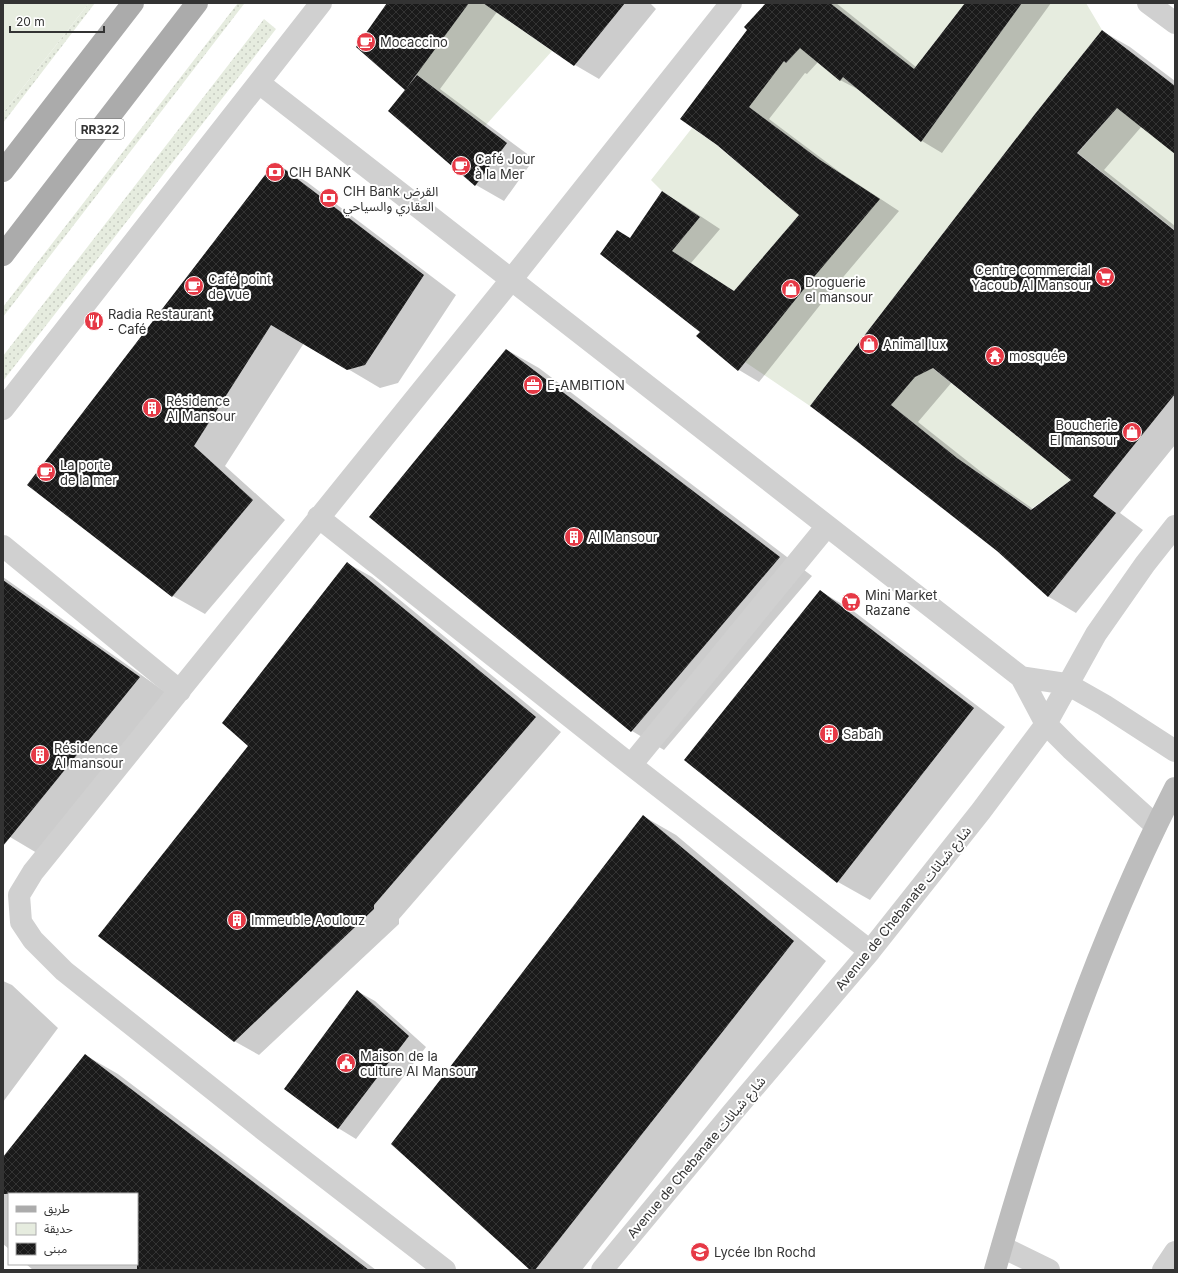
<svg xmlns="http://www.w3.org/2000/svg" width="1178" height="1273" font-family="Inter,'Noto Sans Arabic',sans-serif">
  <defs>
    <pattern id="grass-dots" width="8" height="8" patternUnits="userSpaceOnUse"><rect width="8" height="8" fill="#e6ecdf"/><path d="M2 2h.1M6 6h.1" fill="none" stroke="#c6cbc0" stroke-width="1.8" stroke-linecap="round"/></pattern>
    <pattern id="building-cross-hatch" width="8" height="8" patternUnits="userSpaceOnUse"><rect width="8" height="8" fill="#1a1a1a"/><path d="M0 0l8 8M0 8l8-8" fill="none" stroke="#333"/></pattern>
  </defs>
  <rect width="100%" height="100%" fill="#fff"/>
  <!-- grass -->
  <path fill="url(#grass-dots)" d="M89 3H95L3 123V113Z
    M238 3 244 4 3 317V307Z
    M264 19 276 29 3 381V356Z"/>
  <!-- park -->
  <path fill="#e6ecdf" d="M3 3H89L3 113Z
    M469 3H483L552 51 485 126 416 74Z
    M830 3H965L920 61 927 68 916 79 903 60Z
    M1022 3H1086L1102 30 1035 114 810 406 745 362 808 284 820 160 749 107V31L786 63 802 45 818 63 840 80 843 77 921 142Z
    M1117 108 1175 152V230L1078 153Z
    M692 128 714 143 786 204 807 206 734 291 672 251 700 217 662 191 651 180Z
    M926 363 1071 480 1031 509 957 458 891 405Z"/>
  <!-- shadow -->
  <path fill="#0003" fill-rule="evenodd" d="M388 3H650L656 9 599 79 575 65 497 12 440 89 534 159 504 201 476 185 405 89Z
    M768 3H836L916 67 966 3H1051L942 153 922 141 861 91 840 80 818 62 807 74 805 73 769 119 841 173 899 211 828 295 759 382 739 370 697 336 701 332 631 239 662 192 682 204 720 229 691 263 735 292 800 215 718 144Z
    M1102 31 1130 47 1175 81V152L1142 126 1104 170 1175 226V445L1120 513 1143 530 1076 613 1049 597 997 550 860 442ZM952 382 1073 480 1033 509 985 475 918 422Z
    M275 163 307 182 456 295 398 383 380 388 304 343 225 466 285 520 205 614 173 596 28 485Z
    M507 350 539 368 812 576 664 750 632 731 371 517Z
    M347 563 372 577 561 732 399 919V924L259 1055 234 1041Z
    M3 577 171 696 42 856 10 837 3 831Z
    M820 591 852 610 1005 727 870 900 838 882Z
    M643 816 676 835 826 961 582 1270H532Z
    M3 981 12 985 58 1028 3 1102Z
    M357 991 375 1001 426 1047 356 1139 338 1128Z
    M85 1055 118 1074 376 1270H33L26 1264H137V1194H9V1249L3 1244V1159Z"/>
  <!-- building -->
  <path fill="url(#building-cross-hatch)" fill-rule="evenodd" d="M387 3H469L405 90 356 47Z
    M483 3H625L574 66Z
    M766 3H830L914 69 965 3H1022L921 142 843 77 840 81 800 48 786 63 784 61 749 107 820 160 880 199 808 284 738 371 696 336 700 332 600 254 617 230 630 238 662 191 700 217 672 251 734 291 799 215 717 145 680 119 747 30 744 27Z
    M1102 30 1175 86V154L1117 108 1077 153 1175 231V394L1093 496 1116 513 1048 597 997 551 859 443 810 406 1035 114ZM933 368 1071 480 1031 510 957 458 891 405 915 377Z
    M417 75 507 143 475 186 388 111Z
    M275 162 424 275 365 365 347 370 271 325 194 446 253 500 172 597 27 485Z
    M506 349 780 557 631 732 369 517Z
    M347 562 536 717 374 905V909L234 1042 98 936 248 746 222 723Z
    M3 580 140 677 3 846Z
    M820 590 974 708 837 883 684 760Z
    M643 815 794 941 535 1270H530L391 1144Z
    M357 990 409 1036 338 1129 284 1089Z
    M85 1054 369 1270H137V1194H3V1157Z"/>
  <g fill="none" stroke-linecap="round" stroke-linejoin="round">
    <!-- street -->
    <path stroke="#d0d0d0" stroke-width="22" d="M1148 3 1175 23
      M259 83 1021 677 1046 724 1071 749 1156 826
      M3 409 321 3
      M318 517 631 765 870 951
      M3 546 180 691
      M1021 677 1067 684 1104 705 1175 751
      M631 765 827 526
      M1002 1247 1049 1270
      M445 1270 269 1134 64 971 33 940 21 922 19 895 33 872 54 846 511 280 731 3
      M602 1270 733 1112 870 951 981 811 1046 724 1096 634 1145 564 1175 526
      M1163 1270 1175 1252"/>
    <!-- secondary -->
    <path stroke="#bdbdbd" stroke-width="22" d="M995 1270C1042 1105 1097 941 1175 788"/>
    <!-- primary -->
    <path stroke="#ababab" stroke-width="22" d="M3 171 133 3
      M3 255 197 3"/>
  </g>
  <!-- icons -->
  <defs>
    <symbol id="cafe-disc" viewBox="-11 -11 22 22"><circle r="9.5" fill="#e63946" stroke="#fff"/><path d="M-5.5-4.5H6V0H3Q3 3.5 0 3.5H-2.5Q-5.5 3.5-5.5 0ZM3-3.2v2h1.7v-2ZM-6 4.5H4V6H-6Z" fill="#fff"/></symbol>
    <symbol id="bank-disc" viewBox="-11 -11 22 22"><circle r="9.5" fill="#e63946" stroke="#fff"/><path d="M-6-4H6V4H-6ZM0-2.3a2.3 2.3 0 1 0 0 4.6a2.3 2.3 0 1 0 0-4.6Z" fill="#fff"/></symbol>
    <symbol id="supermarket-disc" viewBox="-11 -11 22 22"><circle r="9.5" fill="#e63946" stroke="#fff"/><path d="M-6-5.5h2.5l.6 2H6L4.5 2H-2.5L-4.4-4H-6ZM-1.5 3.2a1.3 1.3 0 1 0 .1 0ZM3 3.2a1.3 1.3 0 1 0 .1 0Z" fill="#fff"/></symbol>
    <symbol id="shop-disc" viewBox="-11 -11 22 22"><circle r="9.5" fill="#e63946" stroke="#fff"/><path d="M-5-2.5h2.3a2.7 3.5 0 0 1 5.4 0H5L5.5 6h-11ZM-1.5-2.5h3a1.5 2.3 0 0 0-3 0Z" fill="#fff"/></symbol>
    <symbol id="restaurant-disc" viewBox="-11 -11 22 22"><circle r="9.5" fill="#e63946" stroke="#fff"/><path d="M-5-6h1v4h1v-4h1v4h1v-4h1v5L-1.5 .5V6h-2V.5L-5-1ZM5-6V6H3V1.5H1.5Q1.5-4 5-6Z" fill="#fff"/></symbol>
    <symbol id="temple-disc" viewBox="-11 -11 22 22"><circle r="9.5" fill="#e63946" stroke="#fff"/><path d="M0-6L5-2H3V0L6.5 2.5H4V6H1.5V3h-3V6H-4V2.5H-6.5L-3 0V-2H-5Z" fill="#fff"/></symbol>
    <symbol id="office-disc" viewBox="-11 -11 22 22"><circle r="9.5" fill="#e63946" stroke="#fff"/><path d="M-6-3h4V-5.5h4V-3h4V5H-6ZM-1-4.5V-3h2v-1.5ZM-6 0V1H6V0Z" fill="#fff"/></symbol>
    <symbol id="building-disc" viewBox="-11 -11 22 22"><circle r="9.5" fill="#e63946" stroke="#fff"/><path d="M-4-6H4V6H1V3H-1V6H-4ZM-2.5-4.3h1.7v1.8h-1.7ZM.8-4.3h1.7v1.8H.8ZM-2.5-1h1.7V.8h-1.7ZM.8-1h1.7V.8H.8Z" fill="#fff"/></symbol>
    <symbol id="civic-disc" viewBox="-11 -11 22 22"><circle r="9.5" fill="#e63946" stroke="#fff"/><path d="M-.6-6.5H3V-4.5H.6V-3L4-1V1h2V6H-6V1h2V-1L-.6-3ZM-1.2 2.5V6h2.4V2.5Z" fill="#fff"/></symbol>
    <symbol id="school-disc" viewBox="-11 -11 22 22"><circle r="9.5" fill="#e63946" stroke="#fff"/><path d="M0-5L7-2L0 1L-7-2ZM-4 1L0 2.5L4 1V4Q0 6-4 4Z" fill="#fff"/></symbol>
  </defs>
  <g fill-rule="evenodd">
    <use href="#cafe-disc" x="355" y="31" width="22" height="22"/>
    <use href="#cafe-disc" x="450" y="155" width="22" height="22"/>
    <use href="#bank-disc" x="264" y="161" width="22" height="22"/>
    <use href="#bank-disc" x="318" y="187" width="22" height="22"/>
    <use href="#supermarket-disc" x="1094" y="266" width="22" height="22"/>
    <use href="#cafe-disc" x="183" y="275" width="22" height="22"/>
    <use href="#shop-disc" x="780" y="278" width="22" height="22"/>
    <use href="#restaurant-disc" x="83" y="310" width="22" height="22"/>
    <use href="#shop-disc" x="858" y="333" width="22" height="22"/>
    <use href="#temple-disc" x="984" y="345" width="22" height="22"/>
    <use href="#office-disc" x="522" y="374" width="22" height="22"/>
    <use href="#building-disc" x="141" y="397" width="22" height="22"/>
    <use href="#shop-disc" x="1121" y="421" width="22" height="22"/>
    <use href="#cafe-disc" x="35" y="461" width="22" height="22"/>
    <use href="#building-disc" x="563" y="526" width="22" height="22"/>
    <use href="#supermarket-disc" x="840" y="591" width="22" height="22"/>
    <use href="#building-disc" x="818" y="723" width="22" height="22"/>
    <use href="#building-disc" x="29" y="744" width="22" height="22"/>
    <use href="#building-disc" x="226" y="909" width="22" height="22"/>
    <use href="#civic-disc" x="335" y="1052" width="22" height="22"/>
    <use href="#school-disc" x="689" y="1241" width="22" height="22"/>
  </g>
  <g text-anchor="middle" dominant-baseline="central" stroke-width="4" stroke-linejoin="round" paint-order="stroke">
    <!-- shield labels -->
    <rect fill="#fff" stroke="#707070" stroke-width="1" x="76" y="119" width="48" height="20" rx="3"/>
    <g font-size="12" font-weight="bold" fill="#333">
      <text x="100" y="129">RR322</text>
    </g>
    <!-- poi labels -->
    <g font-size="13" fill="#333" stroke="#fff" text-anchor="start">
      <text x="380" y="42">Mocaccino</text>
      <text x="475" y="159">Café Jour<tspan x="475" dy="15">à la Mer</tspan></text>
      <text x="289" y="172">CIH BANK</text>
      <text x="343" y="191">CIH Bank القرض<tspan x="343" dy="15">العقاري والسياحي</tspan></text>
      <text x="1091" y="270" text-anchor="end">Centre commercial<tspan x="1091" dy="15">Yacoub Al Mansour</tspan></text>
      <text x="208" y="279">Café point<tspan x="208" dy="15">de vue</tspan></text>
      <text x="805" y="282">Droguerie<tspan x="805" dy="15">el mansour</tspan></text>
      <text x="108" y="314">Radia Restaurant<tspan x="108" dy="15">- Café</tspan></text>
      <text x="883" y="344">Animal lux</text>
      <text x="1009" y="356">mosquée</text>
      <text x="547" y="385">E-AMBITION</text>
      <text x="166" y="401">Résidence<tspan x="166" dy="15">Al Mansour</tspan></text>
      <text x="1118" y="425" text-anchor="end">Boucherie<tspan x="1118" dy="15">El mansour</tspan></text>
      <text x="60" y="465">La porte<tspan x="60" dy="15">de la mer</tspan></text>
      <text x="588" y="537">Al Mansour</text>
      <text x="865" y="595">Mini Market<tspan x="865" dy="15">Razane</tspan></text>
      <text x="843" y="734">Sabah</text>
      <text x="54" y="748">Résidence<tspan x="54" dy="15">Al mansour</tspan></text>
      <text x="251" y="920">Immeuble Aoulouz</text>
      <text x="360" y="1056">Maison de la<tspan x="360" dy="15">culture Al Mansour</tspan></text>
      <text x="714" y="1252">Lycée Ibn Rochd</text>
    </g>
    <!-- street labels -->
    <g font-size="13" fill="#333" stroke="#fff">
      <text transform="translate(903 908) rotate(-51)">Avenue de Chebanate شارع شبانات</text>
      <text transform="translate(696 1157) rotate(-50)">Avenue de Chebanate شارع شبانات</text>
    </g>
  </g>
  <!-- border -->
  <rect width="1178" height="1273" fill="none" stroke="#333333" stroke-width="8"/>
  <!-- legend -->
  <rect x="8" y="1193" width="130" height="72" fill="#ffffff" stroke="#adadad"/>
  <rect x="16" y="1206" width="20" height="6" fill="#ababab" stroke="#adadad"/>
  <text x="44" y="1213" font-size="12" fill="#333333">طريق</text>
  <rect x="16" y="1223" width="20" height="12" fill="#e6ecdf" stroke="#adadad"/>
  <text x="44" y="1233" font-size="12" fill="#333333">حديقة</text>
  <rect x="16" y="1243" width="20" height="12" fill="url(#building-cross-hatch)" stroke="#adadad"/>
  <text x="44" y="1253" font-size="12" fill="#333333">مبنى</text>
  <!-- scale -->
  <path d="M10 26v6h94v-6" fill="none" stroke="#333333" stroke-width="2"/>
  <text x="16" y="26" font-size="12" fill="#333333" stroke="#ffffff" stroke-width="3" paint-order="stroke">20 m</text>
</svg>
